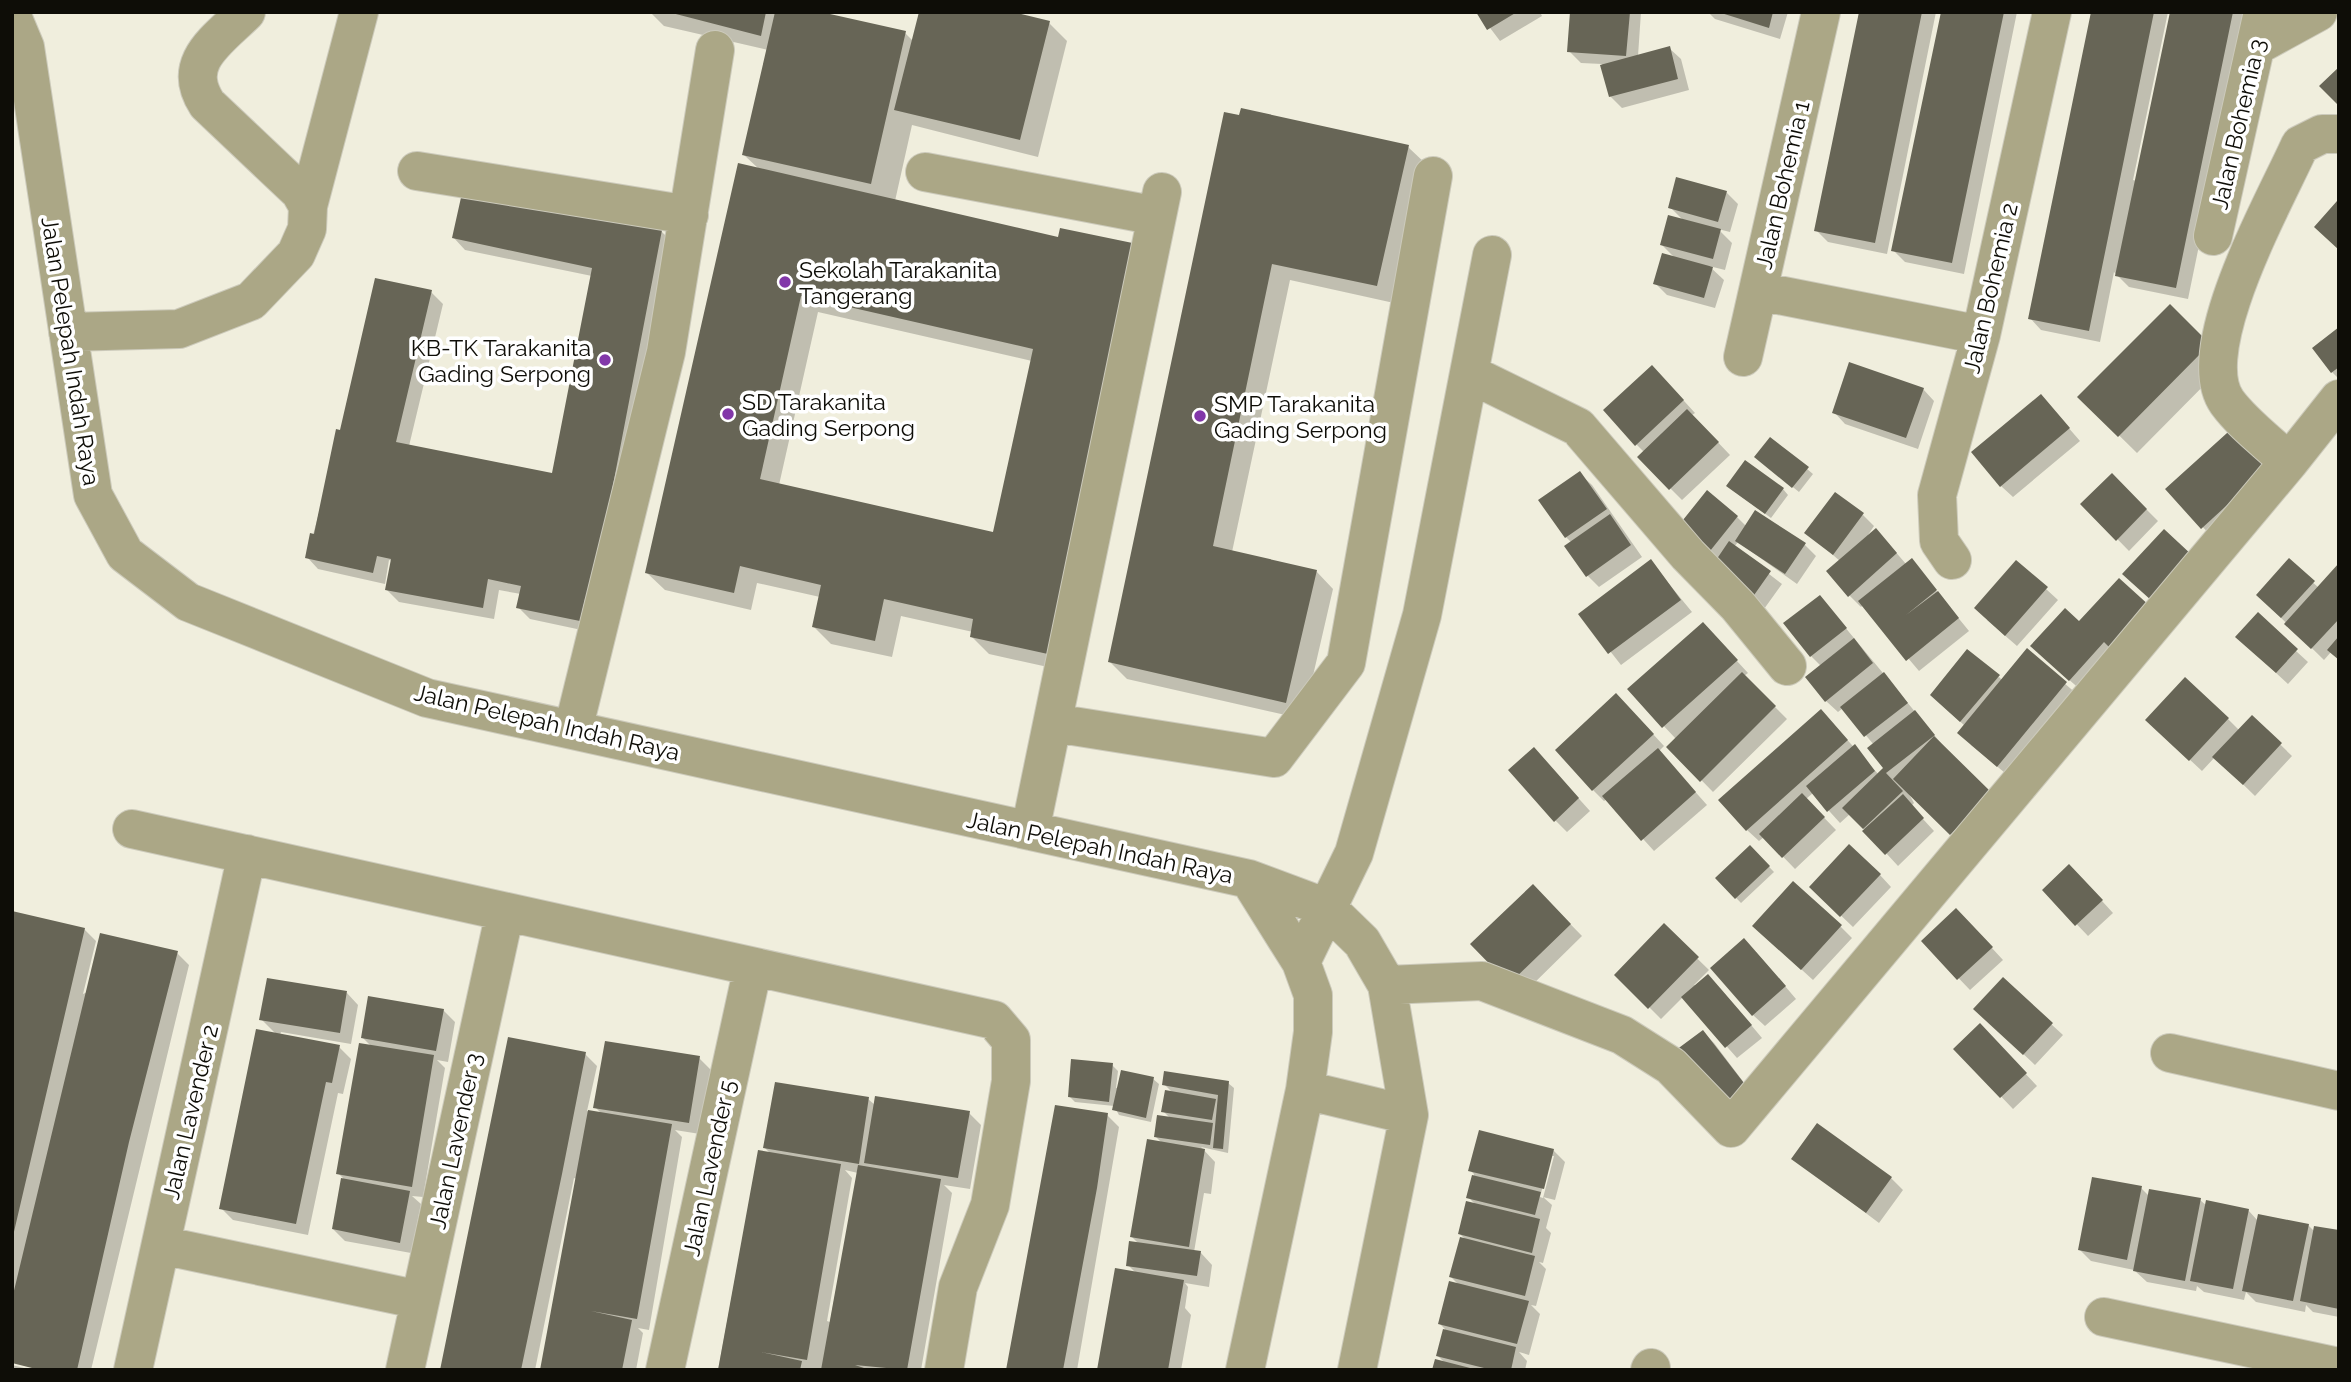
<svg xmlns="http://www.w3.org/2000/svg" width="2351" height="1382" font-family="Raleway,sans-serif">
  <rect width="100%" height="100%" fill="#f0eedd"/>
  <!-- shadow -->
  <path fill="#0003" fill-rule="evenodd" d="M650 12H813L905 33 913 41 1049 23 1067 41 1038 157 912 125 895 201 1059 239 1075 673 989 654 972 637 973 632 901 616 892 657 831 644 814 627 820 597 757 583 751 610 665 590 647 573 759 169 744 155 768 50 664 26ZM818 312 1032 361 994 534 779 485Z
    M1478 12H1540L1542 16 1500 41Z
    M1572 12H1641L1638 56 1669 48 1681 59 1689 90 1622 108 1610 96 1602 64 1581 63 1569 51Z
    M1708 12H1788L1780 39 1715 19Z
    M1861 12H1936L1887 254 1828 242 1816 230Z
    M1942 12H2017L1964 274 1905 262 1893 250Z
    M2093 12H2168L2133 180 2137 181 2172 12H2247L2188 299 2129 287 2114 272 2100 342 2041 330 2030 318Z
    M1225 114 1408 147 1426 164 1394 303 1290 280 1232 552 1316 571 1333 589 1303 719 1127 679 1110 662Z
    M1726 192 1738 204 1730 232 1718 229 1732 243 1725 270 1709 266 1724 280 1715 308 1667 295 1655 283 1676 259 1662 245 1684 221 1670 207Z
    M661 231 673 243 591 632 530 619 518 607 521 594 499 590 494 619 399 602 387 590 393 561 389 560 385 584 318 569 307 557 341 432 431 292 443 304 409 446 554 476 592 276 465 250 454 238Z
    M2170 306 2226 363 2137 453 2080 397Z
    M2339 329V376L2337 377 2332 372Z
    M1664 379 1695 413 1692 415 1730 455 1682 500 1639 457 1644 452 1636 444Z
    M1923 389 1934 401 1918 449 1845 424 1834 412Z
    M2041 396 2080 441 2013 497 2001 486Z
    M1771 439 1813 474 1799 492 1762 462Z
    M1580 474 1592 485 1642 557 1599 587 1587 575 1572 543 1566 537Z
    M2112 475 2158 521 2129 551 2083 504Z
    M2283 476 2214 539 2167 489Z
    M1783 489 1788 495 1771 518 1734 491Z
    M1863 515 1874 526 1868 535 1887 542 1906 564 1911 560 1969 631 1919 671 1863 605 1861 607 1849 595 1840 561 1807 533Z
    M1737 517 1746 526 1804 544 1816 556 1797 584 1738 542 1734 547 1782 584 1764 609 1689 541Z
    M2289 561 2319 588 2339 567V659L2331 652 2324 660 2270 607Z
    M1651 562 1692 612 1621 665 1581 614Z
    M2046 589 2058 600 2017 646 1987 620Z
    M1820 597 1945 748 2001 805 1963 845 1908 792 1914 803 1911 806 1934 831 1898 866 1850 814 1840 823 1813 793 1806 799 1836 830 1795 869 1764 837 1759 841 1747 830 1832 723 1879 775 1885 769 1874 745 1843 708 1838 712 1826 701 1821 666 1811 656Z
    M2150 608 2082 691 2044 658 2079 623Z
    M1714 636 1748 673 1744 676 1787 719 1713 792 1669 747 1676 739 1630 690Z
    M2249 648 2296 651 2308 662 2288 684Z
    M2027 651 2078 695 2010 777 1971 745 1965 726 1944 707 1999 677 2003 681Z
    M1628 707 1664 746 1659 751 1707 805 1654 851 1607 799 1604 801 1593 790Z
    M2252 717 2292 756 2255 796 2215 757 2202 771 2159 731 2228 719 2239 730Z
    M1545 761 1590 811 1567 832 1555 820Z
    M1750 847 1774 872 1741 903 1717 878Z
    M1880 875 1891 887 1853 927 1811 887Z
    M2081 878 2113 913 2088 936 2044 890Z
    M1533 886 1582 936 1522 995 1473 944Z
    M12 913 84 929 96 941 83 994 177 953 189 965 91 1370H48L12 1362Z
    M1968 922 2003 960 1970 990 1923 941Z
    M1664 926 1709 970 1694 985 1720 988 1762 1038 1737 1058 1683 997 1661 1019 1617 975Z
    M1840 926 1852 938 1813 980 1766 937Z
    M1756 952 1796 999 1765 1026 1753 1015Z
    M347 993 358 1005 351 1044 281 1032 280 1035 339 1047 351 1059 343 1094 338 1093 308 1235 233 1220 221 1208 277 1035 261 1019Z
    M443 1010 455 1022 448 1062 437 1060 445 1068 423 1197 412 1196 421 1204 411 1253 345 1241 333 1229 343 1178 338 1173 372 1047 363 1038Z
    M1987 1020 2051 1024 2063 1035 2035 1065Z
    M1980 1026 2037 1086 2013 1109 1956 1049Z
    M1703 1032 1714 1043 1757 1100Z
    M585 1054 597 1066 587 1111 602 1114 595 1107 699 1058 711 1070 700 1134 675 1130 682 1137 649 1330 638 1328 643 1333 636 1370H541L577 1179 574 1178 535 1370H443Z
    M1112 1065 1118 1071 1116 1088 1153 1079 1159 1084 1151 1122 1119 1115 1114 1106 1075 1102 1069 1096Z
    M1228 1083 1234 1088 1228 1153 1201 1147 1215 1162 1211 1194 1204 1193 1194 1252 1201 1253 1212 1265 1209 1287 1185 1283 1188 1287 1185 1308 1191 1315 1181 1370H1121L1137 1274 1128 1265 1139 1244 1132 1237 1163 1144 1155 1136 1171 1119 1163 1111 1173 1093 1164 1084Z
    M868 1099 875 1105 969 1113 981 1125 970 1189 944 1185 952 1193 921 1370H718L759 1152 772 1155 765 1148ZM845 1170 858 1173 830 1322 827 1321 852 1178Z
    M1107 1115 1119 1127 1077 1370H1007Z
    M1553 1150 1565 1162 1555 1200 1543 1197 1552 1205 1546 1228 1551 1233 1543 1263 1539 1262 1546 1269 1536 1306 1531 1305 1540 1314 1529 1355 1519 1352 1527 1361 1525 1370H1434L1446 1364 1438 1356 1445 1329 1440 1324 1460 1286 1451 1277 1467 1241 1460 1234 1476 1205 1468 1197 1474 1174 1470 1170ZM1551 1156H1554L1543 1198 1540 1197Z
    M1794 1159 1891 1178 1903 1190 1879 1223Z
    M2141 1188 2149 1196 2200 1200 2207 1206 2248 1210 2258 1221 2308 1225 2315 1232H2339V1317L2313 1312 2306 1305 2305 1312 2256 1302 2246 1292 2244 1300 2204 1292 2197 1286 2196 1291 2147 1282 2134 1270 2091 1261 2080 1250Z
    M12 1365 32 1370H12Z"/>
  <!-- building -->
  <path fill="#676556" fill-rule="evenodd" d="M668 12H766L761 36Z
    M775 12H821L906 31 871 184 742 155Z
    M919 12H1013L1050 21 1020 140 894 110Z
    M1476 12H1517L1487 30Z
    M1570 12H1630L1626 56 1567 52Z
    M1718 12H1773L1769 28Z
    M1859 12H1922L1875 243 1814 231Z
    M1941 12H2004L1952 263 1891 251Z
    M2091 12H2154L2089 331 2028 319Z
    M2170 12H2233L2176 288 2115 276Z
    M1670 46 1678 79 1609 97 1600 65Z
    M2339 67V106L2319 86Z
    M1241 108 1409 145 1377 286 1272 264 1213 546 1317 570 1286 703 1108 662 1224 112 1239 115Z
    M738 163 1058 237 1060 228 1147 246 1057 656 970 637 973 619 884 599 875 641 812 627 821 585 740 566 734 593 645 573ZM801 296 1033 349 993 532 760 479Z
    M1676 177 1727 191 1718 222 1668 208Z
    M464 184 662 230 613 485 588 600 585 599 580 621 516 608 521 586 488 579 483 608 385 590 391 559 377 556 373 573 305 558 310 533 314 534 336 429 340 430 375 278 432 290 396 442 552 473 592 268 452 238Z
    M2337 201 2339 203V250L2314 227Z
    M1668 215 1721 229 1713 259 1660 245Z
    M1662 253 1713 267 1704 298 1653 284Z
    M2170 304 2210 344 2118 437 2077 397Z
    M2339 327V367L2331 373 2312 348Z
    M1849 362 1924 388 1906 438 1832 413Z
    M1652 365 1684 400 1635 446 1603 410Z
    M2041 394 2070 428 2000 487 1971 452Z
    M1687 409 1719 442 1669 490 1637 457Z
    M2237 424 2273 463 2201 529 2165 489Z
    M1770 437 1809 467 1792 488 1754 457Z
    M1745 460 1784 488 1765 514 1726 486Z
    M1580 471 1607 509 1565 538 1538 500Z
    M2112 473 2147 509 2116 541 2080 504Z
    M1707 490 1738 516 1706 556 1675 530Z
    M1835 492 1864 513 1833 555 1804 533Z
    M1755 510 1806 543 1785 574 1735 541Z
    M1610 514 1631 545 1586 577 1564 546Z
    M1876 528 1897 553 1848 597 1826 571Z
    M2164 529 2193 556 2152 601 2122 574Z
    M1729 541 1771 571 1752 598 1710 569Z
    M1912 558 1937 590 1906 615 1938 591 1959 618 1906 661 1858 601Z
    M2289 558 2315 581 2281 618 2256 595Z
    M1651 559 1681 600 1608 654 1578 614Z
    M2016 560 2048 587 2005 636 1974 608Z
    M2339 563V619L2311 649 2284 624Z
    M2119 578 2151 607 2112 650 2104 642 2069 681 2030 646 2065 608 2079 621Z
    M1820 595 1847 628 1810 657 1783 623Z
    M2258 612 2298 649 2276 673 2235 637Z
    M1703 622 1738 660 1662 728 1627 689Z
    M2339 636V660L2327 650Z
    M1854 638 1873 663 1825 702 1805 677Z
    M2027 648 2067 682 1997 767 1957 733Z
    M1967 649 2000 675 1960 722 1930 695Z
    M1742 672 1776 706 1700 782 1666 747Z
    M1884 672 1908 703 1864 737 1840 707Z
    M2185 677 2229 718 2189 761 2145 720Z
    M1616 693 1654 734 1592 791 1555 750Z
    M1821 709 1848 740 1746 831 1718 800Z
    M1915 710 1935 735 1886 773 1903 791 1863 829 1842 808 1883 768 1867 748Z
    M2252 715 2282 743 2243 785 2212 757Z
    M1934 736 1991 792 1950 835 1893 779Z
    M1855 744 1875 771 1827 812 1806 786Z
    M1534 747 1579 798 1554 822 1508 770Z
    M1658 748 1696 792 1641 841 1602 796Z
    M1802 793 1825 817 1782 858 1759 834Z
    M1903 794 1924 818 1885 855 1862 831Z
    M1849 844 1881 874 1840 917 1809 887Z
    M1750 845 1770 866 1735 899 1715 878Z
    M2069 864 2103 900 2075 926 2042 890Z
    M1793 881 1842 925 1801 970 1752 926Z
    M1533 884 1571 924 1509 984 1470 944Z
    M1956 908 1993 947 1957 980 1921 941Z
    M12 911 85 928 13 1236H12Z
    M1664 923 1699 957 1648 1009 1614 975Z
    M100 933 178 951 129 1142 77 1370H40L12 1363V1299Z
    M1744 938 1786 986 1752 1016 1710 968Z
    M1708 974 1752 1025 1725 1048 1681 997Z
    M2003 977 2053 1023 2023 1055 1973 1009Z
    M267 978 347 991 340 1033 259 1020Z
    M368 996 444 1009 436 1051 361 1038Z
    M1980 1023 2027 1073 2000 1098 1953 1049Z
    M256 1029 340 1045 332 1083 326 1082 296 1224 219 1209Z
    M1703 1030 1747 1087 1720 1108 1676 1050Z
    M508 1037 586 1052 562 1174 521 1370H440Z
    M605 1041 700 1056 689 1123 593 1108Z
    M359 1043 434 1055 412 1187 336 1174Z
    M1071 1059 1113 1063 1109 1102 1068 1097Z
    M1121 1070 1154 1077 1146 1118 1112 1110Z
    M1164 1071 1229 1081 1223 1149 1213 1148 1218 1095 1162 1085Z
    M775 1082 869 1097 859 1164 763 1148Z
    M1165 1090 1216 1099 1212 1120 1161 1112Z
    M875 1096 970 1111 958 1178 864 1163Z
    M1055 1105 1108 1113 1097 1188 1063 1370H1006Z
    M588 1110 672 1124 637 1319 591 1311 632 1320 622 1370H540Z
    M1157 1115 1213 1123 1210 1145 1154 1137Z
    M1817 1123 1892 1177 1866 1213 1791 1159Z
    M1479 1130 1554 1149 1544 1189 1468 1171Z
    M1147 1139 1205 1149 1189 1247 1130 1237Z
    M758 1150 841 1164 807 1360 761 1352 802 1361 800 1370H718Z
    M858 1165 941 1179 907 1370 855 1365 870 1370H821Z
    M1472 1175 1541 1192 1535 1215 1466 1198Z
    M2092 1177 2142 1186 2127 1260 2078 1250Z
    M341 1178 410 1191 400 1243 332 1229Z
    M2149 1189 2201 1198 2185 1281 2133 1271Z
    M2206 1200 2249 1209 2233 1289 2190 1281Z
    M1466 1201 1540 1219 1532 1253 1458 1234Z
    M2258 1214 2309 1224 2293 1301 2242 1291Z
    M2314 1226 2339 1230V1309L2300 1301Z
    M1460 1237 1535 1256 1525 1296 1449 1277Z
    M1129 1241 1201 1251 1197 1276 1126 1266Z
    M1115 1268 1184 1280 1168 1370H1097Z
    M1449 1281 1529 1301 1517 1344 1438 1324Z
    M1443 1329 1516 1347 1511 1370H1492L1436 1356Z
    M1435 1359 1474 1369V1370H1432Z"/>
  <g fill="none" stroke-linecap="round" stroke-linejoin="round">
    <defs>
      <path id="minor" d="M12 16 25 47 93 495 125 554 188 602 427 698 1249 879 1327 908 1362 942 1387 985 1409 1115 1357 1370
        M2256 46 2318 12
        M417 171 689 215
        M925 172 1157 216
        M308 206 359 12
        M2213 236 2263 12
        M1758 291 1981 335
        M68 332 179 329 251 301 296 254 307 229 308 206 300 192 207 104C180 62 218 40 246 12
        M1743 357 1821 12
        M1470 374 1578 427 1688 555 1738 606 1787 666
        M2289 462 2339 399
        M1952 560 1939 541 1937 495 1981 335 2052 12
        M1054 723 1274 758 1346 663 1433 176
        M573 730 666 352 715 50
        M132 829 994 1020 1011 1040V1081L990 1205 958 1287 944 1370
        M1030 831 1162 192
        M1301 962 1354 853 1422 615 1492 255
        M1387 985 1482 981 1622 1035 1671 1066 1731 1128 2289 462C2269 443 2243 424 2227 402 2190 350 2276 199 2300 145L2322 134H2339
        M2170 1053 2339 1091
        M1305 1090 1409 1115
        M161 1245 420 1300
        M2104 1317 2339 1367
        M133 1370 247 854
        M405 1370 505 912
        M665 1370 753 967
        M1245 1370 1305 1090 1313 1032V995L1301 962 1249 879
        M1650 1370 1651 1368"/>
    </defs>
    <!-- minor casing -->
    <use href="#minor" stroke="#cccabb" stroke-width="40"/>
    <!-- minor -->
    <use href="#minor" stroke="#aba786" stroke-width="38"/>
  </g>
  <!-- markers -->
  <g fill="#8237a9" stroke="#fff" stroke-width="2.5">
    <circle cx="785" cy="282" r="7"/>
    <circle cx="605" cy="360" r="7"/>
    <circle cx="728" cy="414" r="7"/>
    <circle cx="1200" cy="416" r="7"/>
  </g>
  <g text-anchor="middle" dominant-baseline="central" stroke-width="7" stroke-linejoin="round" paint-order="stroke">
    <!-- street labels -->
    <g font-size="23" fill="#0e0d07" stroke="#fff">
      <text transform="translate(2238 124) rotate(-77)">Jalan Bohemia 3</text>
      <text transform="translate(1782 185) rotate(-77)">Jalan Bohemia 1</text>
      <text transform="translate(1990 288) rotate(-77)">Jalan Bohemia 2</text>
      <text transform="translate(71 351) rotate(81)">Jalan Pelepah Indah Raya</text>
      <text transform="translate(547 722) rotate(13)">Jalan Pelepah Indah Raya</text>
      <text transform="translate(1100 847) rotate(12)">Jalan Pelepah Indah Raya</text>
      <text transform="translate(190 1112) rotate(-77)">Jalan Lavender 2</text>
      <text transform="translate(455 1141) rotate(-78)">Jalan Lavender 3</text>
      <text transform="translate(709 1168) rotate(-78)">Jalan Lavender 5</text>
    </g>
    <!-- poi labels -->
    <g font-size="23" fill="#0e0d07" stroke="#fff" text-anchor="start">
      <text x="799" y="269">Sekolah Tarakanita<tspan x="799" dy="26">Tangerang</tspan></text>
      <text x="591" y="347" text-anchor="end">KB-TK Tarakanita<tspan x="591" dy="26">Gading Serpong</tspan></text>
      <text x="742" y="401">SD Tarakanita<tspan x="742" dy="26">Gading Serpong</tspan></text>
      <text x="1214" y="403">SMP Tarakanita<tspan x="1214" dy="26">Gading Serpong</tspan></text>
    </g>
  </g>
  <!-- border -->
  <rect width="2351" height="1382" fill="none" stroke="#0e0d07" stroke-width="28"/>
</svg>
